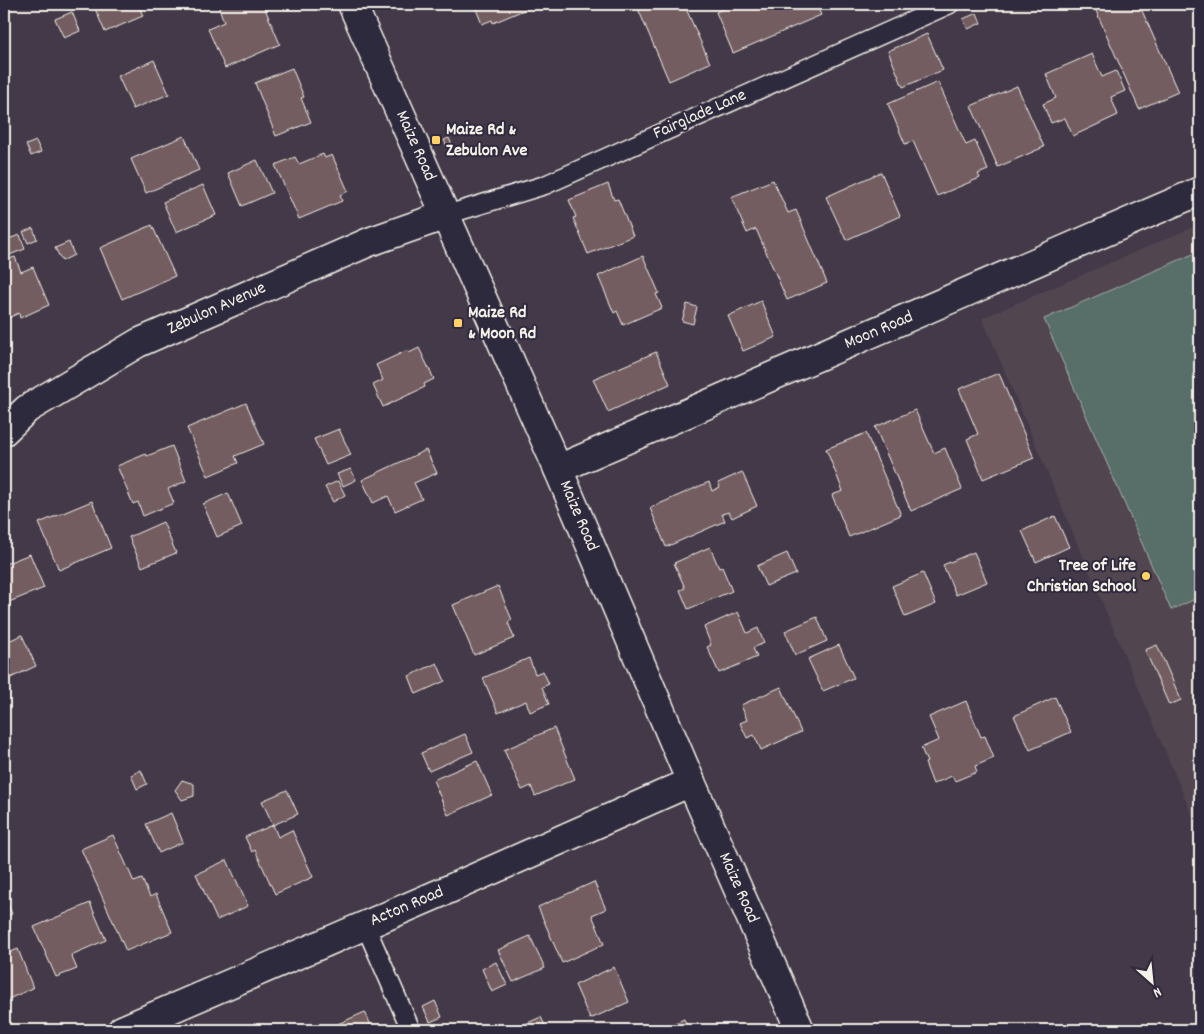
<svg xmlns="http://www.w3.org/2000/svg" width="1204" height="1034" font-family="Dekko,sans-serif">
  <rect width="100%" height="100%" fill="#433948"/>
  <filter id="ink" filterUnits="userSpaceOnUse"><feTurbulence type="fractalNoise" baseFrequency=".02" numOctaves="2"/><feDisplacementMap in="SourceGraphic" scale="10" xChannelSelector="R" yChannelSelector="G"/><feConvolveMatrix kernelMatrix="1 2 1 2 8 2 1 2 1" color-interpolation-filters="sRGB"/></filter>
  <g filter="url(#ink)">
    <!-- built -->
    <path fill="#514450" d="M1200 224V834L982 318Z"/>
    <!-- green -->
    <path fill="#586e69" stroke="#a6b0a8" d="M1200 251V597L1171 610 1044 319Z"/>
    <!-- building -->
    <path fill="#735d61" stroke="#f4f1e8" d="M93 4H138L143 16 105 32Z
      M228 4H263L280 44 225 68 208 29 224 22 219 8Z
      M474 4H538L493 23 492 20 482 24Z
      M636 4H684L710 63 669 81Z
      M734 4H816L821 15 733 53 716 12Z
      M1093 4H1139L1178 92 1139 109Z
      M72 12 80 31 64 38 55 19Z
      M977 13 981 23 968 29 963 19Z
      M927 34 943 70 903 87 888 51Z
      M1092 54 1102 77 1116 71 1125 91 1111 97 1118 115 1073 136 1065 118 1051 123 1043 104 1056 98 1046 74Z
      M154 60 169 94 133 109 118 76Z
      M292 68 304 97 301 98 311 122 276 136 255 83Z
      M938 82 966 145 975 141 988 170 978 174 980 178 937 196 913 141 905 144 888 104Z
      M1017 86 1044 147 998 167 971 106Z
      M184 136 199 170 146 193 131 159Z
      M449 138 455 152 450 154 444 140Z
      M36 141 41 152 31 156 26 145Z
      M323 154 325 158 332 155 348 191 340 195 342 201 299 219 275 165 295 157 299 164Z
      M257 160 272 193 242 206 228 173Z
      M881 172 900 216 846 240 826 197Z
      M773 180 788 213 796 210 827 283 787 300 756 229 747 233 731 197Z
      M608 184 614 200 618 199 633 236 588 254 573 218 576 217 569 200Z
      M203 185 216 215 176 232 163 202Z
      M152 225 175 276 122 299 100 248Z
      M33 228 37 239 28 243 23 232Z
      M20 235 25 249 4 257V238L5 240Z
      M69 242 74 255 62 261 55 248Z
      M643 256 659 293 656 294 662 308 623 325 617 311 614 313 598 276Z
      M15 257 21 272 33 267 49 305 20 318 19 313 4 320V261Z
      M761 301 776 337 743 351 728 316Z
      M687 304 697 307 693 324 682 321Z
      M419 348 434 379 424 384 425 387 383 407 373 385 383 380 376 365 408 350 409 353Z
      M656 352 670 384 608 412 593 379Z
      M999 373 1034 458 983 479 967 439 978 434 959 389Z
      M246 403 264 444 235 456 238 463 208 476 187 428Z
      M915 410 934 453 945 448 962 489 911 511 875 427Z
      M339 429 351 455 326 465 314 439Z
      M866 433 901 515 849 537 832 495 843 491 826 449Z
      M172 446 186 481 168 489 174 503 143 516 138 502 133 504 117 466 146 454 147 456Z
      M426 450 437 473 414 483 422 499 395 511 388 496 373 503 362 480Z
      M351 469 356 480 343 486 337 474Z
      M742 472 757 506 732 518 729 512 722 514 725 521 666 547 650 508 709 482 712 491 720 487 718 483Z
      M338 481 345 495 333 502 325 487Z
      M228 493 242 526 217 537 203 504Z
      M92 501 111 548 59 570 39 523Z
      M1055 516 1069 547 1036 562 1022 531Z
      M163 522 176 553 142 567 129 537Z
      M710 547 719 568 722 567 732 591 688 609 680 590 685 588 674 563Z
      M974 552 987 582 956 595 943 565Z
      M787 553 796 574 766 586 757 566Z
      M30 554 44 588 4 604V561L5 564Z
      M923 573 936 604 905 617 892 586Z
      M498 586 512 620 508 622 514 638 474 655 453 605Z
      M738 612 747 633 758 628 764 643 753 648 757 657 719 673 707 647 711 645 704 627Z
      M817 617 827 641 795 655 785 631Z
      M22 635 36 666 6 680 4 674V643Z
      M839 645 854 678 823 691 808 659Z
      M1157 645 1181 700 1169 705 1145 650Z
      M529 658 535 674 543 671 549 684 542 687 549 704 530 712 526 701 498 713 483 678Z
      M437 663 445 681 416 694 409 676Z
      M781 687 801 732 761 750 754 735 747 738 740 723 747 720 741 705Z
      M1055 697 1071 732 1030 750 1014 716Z
      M966 701 981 737 985 736 994 758 975 766 977 772 955 781 952 776 933 784 925 763 927 762 921 748 939 740 929 717Z
      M554 728 575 779 535 796 531 786 522 790 504 750Z
      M465 734 473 752 429 771 421 753Z
      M477 761 492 795 448 815 433 780Z
      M141 770 147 784 137 789 131 775Z
      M182 780 194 784V796L182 800 175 790Z
      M287 790 298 814 273 825 262 801Z
      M171 813 183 842 159 853 146 824Z
      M273 825 278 837 292 830 313 877 275 894 255 850 252 852 245 837Z
      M113 835 134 882 142 879 150 897 156 894 172 932 126 951 81 849Z
      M227 860 248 906 217 920 196 874Z
      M594 882 606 909 592 915 604 944 562 963 538 907Z
      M4 895 12 914 4 918Z
      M90 903 106 940 71 955 77 969 56 977 34 927Z
      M530 936 545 968 513 982 498 950Z
      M18 949 33 988 4 1001V955Z
      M496 962 507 985 492 992 482 969Z
      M614 967 629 1002 590 1019 575 985Z
      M435 1001 442 1017 430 1022 423 1007Z
      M365 1012 373 1030H324Z
      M541 1017 547 1030H512Z
      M684 1019 689 1030H659Z"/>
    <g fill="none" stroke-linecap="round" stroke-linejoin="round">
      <defs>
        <path id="service" d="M446 215 545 185 950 4
          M365 925 411 1030"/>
        <path id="minor" d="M4 431 27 409 138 343 369 242 446 215
          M558 469 1200 191
          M122 1030 445 891 691 782"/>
        <path id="tertiary" d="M352 4 558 469 691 782 800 1030"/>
      </defs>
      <!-- service casing -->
      <use href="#service" stroke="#f4f1e8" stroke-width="21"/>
      <!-- minor casing -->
      <use href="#minor" stroke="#f4f1e8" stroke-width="31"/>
      <!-- tertiary casing -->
      <use href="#tertiary" stroke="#f4f1e8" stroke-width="31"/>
      <!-- service -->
      <use href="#service" stroke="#2f2a3d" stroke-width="18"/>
      <!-- minor -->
      <use href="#minor" stroke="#2f2a3d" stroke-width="28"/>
      <!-- tertiary -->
      <use href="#tertiary" stroke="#2f2a3d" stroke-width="28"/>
    </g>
  </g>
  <!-- markers -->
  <g fill="#ffd166" stroke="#2f2a3d" stroke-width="2">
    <rect x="431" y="135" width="10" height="10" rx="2.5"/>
    <rect x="453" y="318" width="10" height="10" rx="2.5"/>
    <circle cx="1146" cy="576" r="5"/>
  </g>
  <g text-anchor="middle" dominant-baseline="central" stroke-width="4" stroke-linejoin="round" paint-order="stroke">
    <!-- street labels -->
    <g font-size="18" fill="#f4f1e8" stroke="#2f2a3d">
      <text transform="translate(700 115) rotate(-24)">Fairglade Lane</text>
      <text transform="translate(415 146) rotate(66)">Maize Road</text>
      <text transform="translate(217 309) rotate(-24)">Zebulon Avenue</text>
      <text transform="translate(879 331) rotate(-23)">Moon Road</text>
      <text transform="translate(578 516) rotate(67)">Maize Road</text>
      <text transform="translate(738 888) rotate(66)">Maize Road</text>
      <text transform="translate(407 907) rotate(-23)">Acton Road</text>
    </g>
    <!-- poi labels -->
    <g font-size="18" font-weight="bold" fill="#f4f1e8" stroke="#2f2a3d" text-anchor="start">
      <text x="446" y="130">Maize Rd &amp;<tspan x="446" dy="21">Zebulon Ave</tspan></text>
      <text x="468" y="313">Maize Rd<tspan x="468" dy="21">&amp; Moon Rd</tspan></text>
      <text x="1136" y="566" text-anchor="end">Tree of Life<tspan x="1136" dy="21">Christian School</tspan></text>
    </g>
  </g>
  <!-- margin -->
  <rect width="1204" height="1034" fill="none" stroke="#2f2a3d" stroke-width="20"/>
  <rect x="10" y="10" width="1184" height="1014" fill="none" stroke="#f4f1e8" stroke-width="2" filter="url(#ink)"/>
  <!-- north arrow -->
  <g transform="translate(1152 982) rotate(153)" stroke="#2f2a3d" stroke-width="4" paint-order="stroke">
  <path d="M0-4L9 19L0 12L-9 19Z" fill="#f4f1e8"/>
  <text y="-8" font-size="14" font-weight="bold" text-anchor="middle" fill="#f4f1e8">N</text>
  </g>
</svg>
